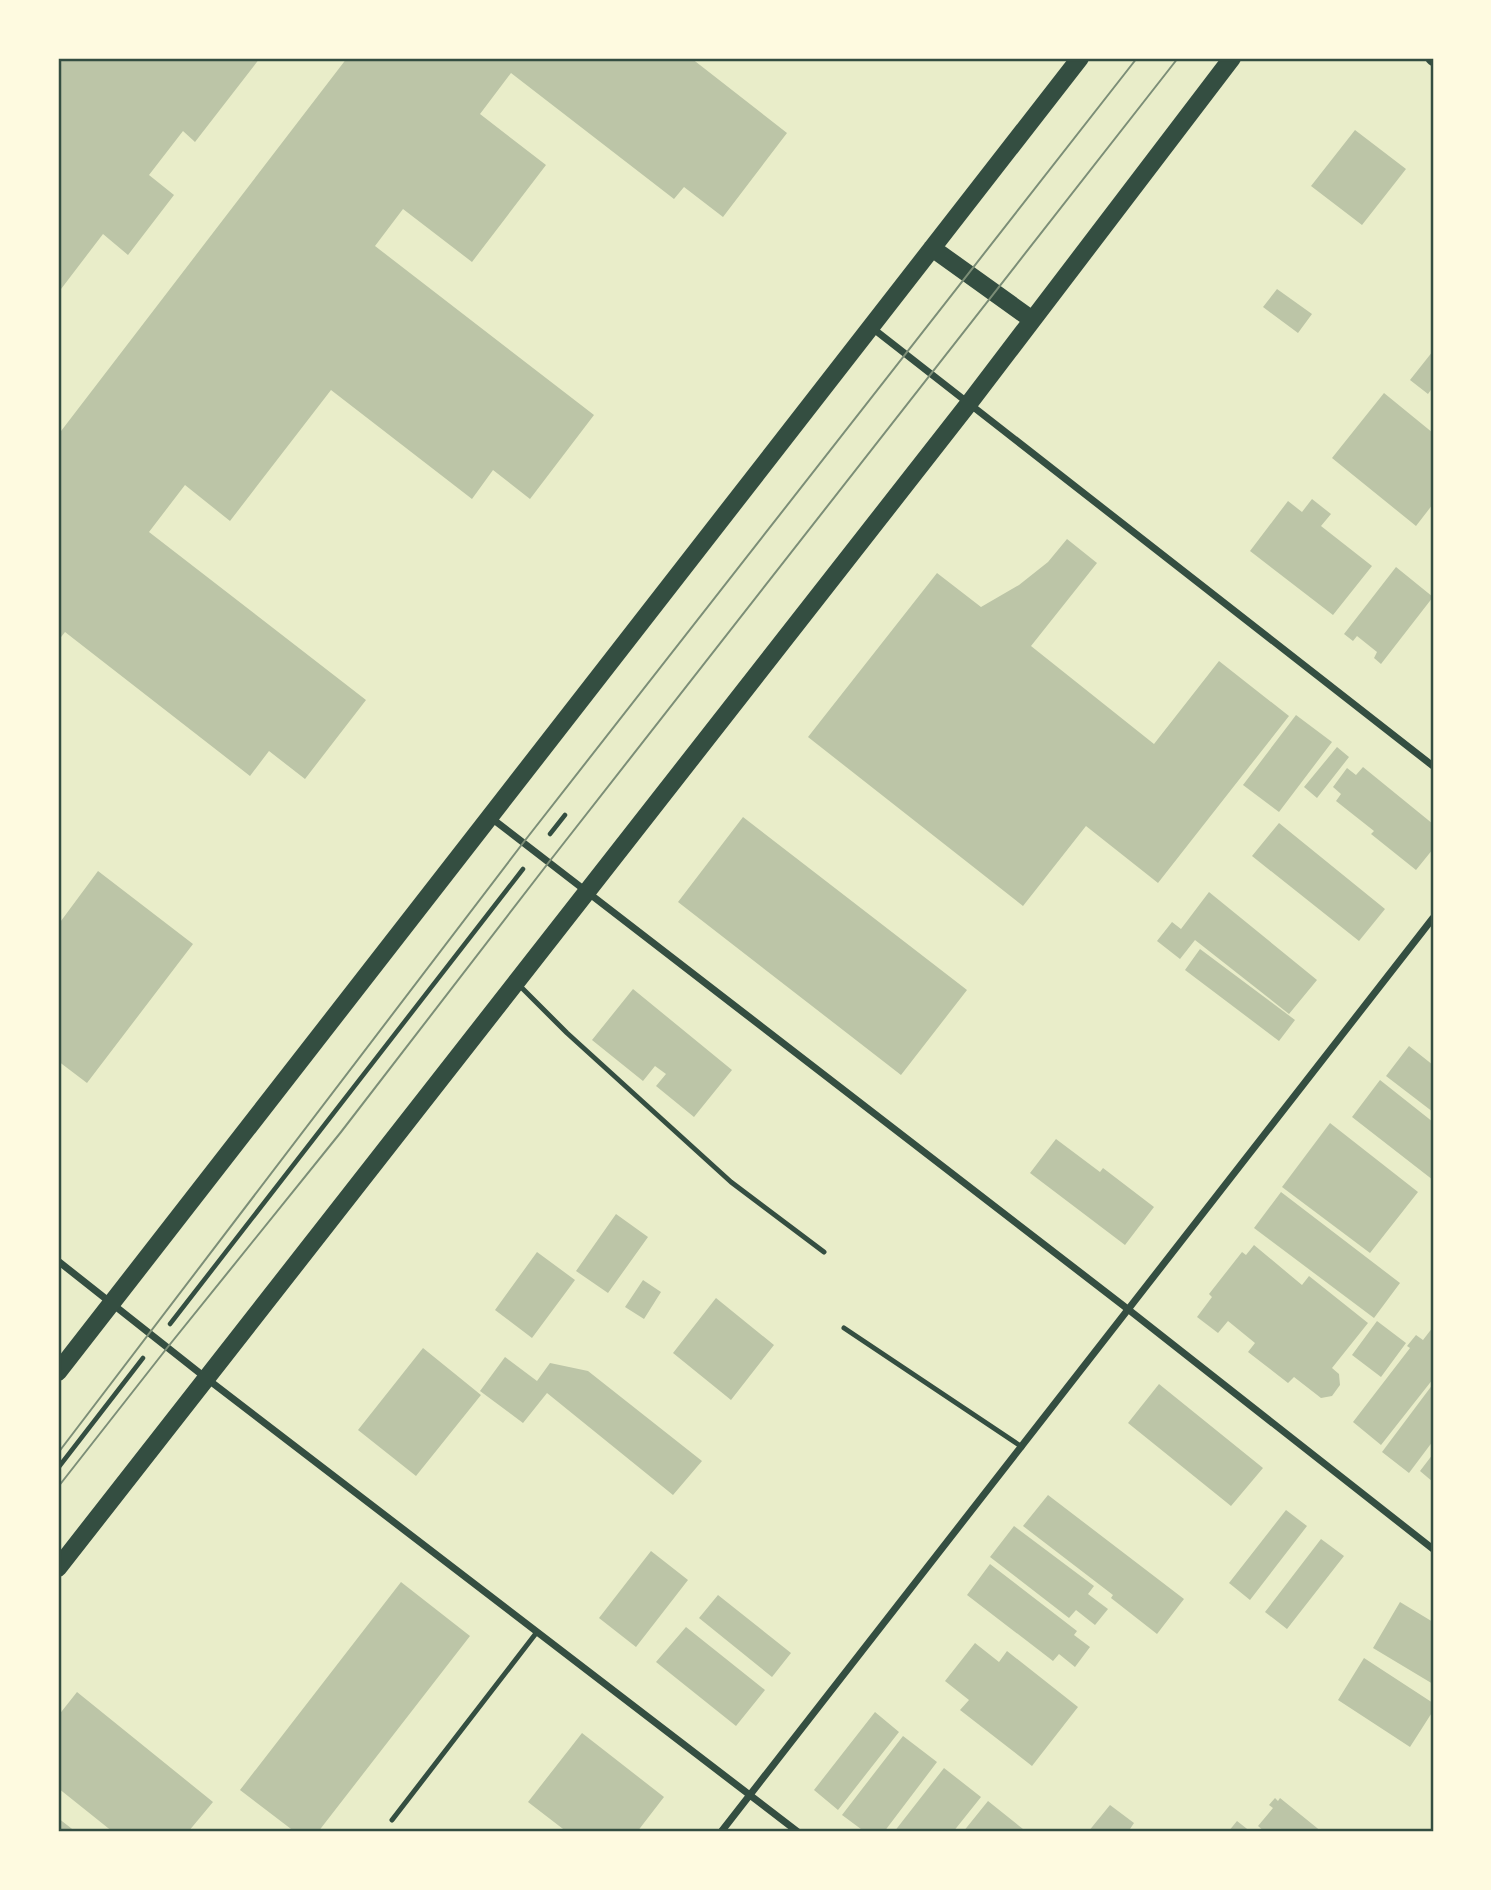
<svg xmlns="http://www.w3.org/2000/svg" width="1491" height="1890" font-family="Poppins,sans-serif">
  <rect width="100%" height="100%" fill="#e9edc9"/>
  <!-- building -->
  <path fill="#bcc5a7" d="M58 58H260L195 142 183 131 149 175 174 195 128 255 103 234 58 293Z
    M347 58H691L787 133 723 217 684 187 674 199 511 73 480 114 546 165 472 262 403 209 375 246 594 415 530 499 493 470 472 499 331 390 230 521 185 485 149 532 366 700 305 779 269 751 250 776 65 632 58 641V435Z
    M1355 130 1406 169 1362 225 1311 186Z
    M1277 289 1312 314 1298 333 1263 307Z
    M1433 351V387L1428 394 1410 380Z
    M1384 393 1433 433V504L1416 526 1332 458Z
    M1312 499 1331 514 1321 526 1372 566 1333 615 1250 551 1288 501 1302 512Z
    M1067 539 1097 563 1031 646 1154 744 1219 661 1289 716 1158 883 1086 826 1023 906 808 737 937 573 981 607 1019 585 1048 562Z
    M1396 567 1433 597 1381 664 1374 658 1377 652 1357 636 1353 641 1344 634Z
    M1296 715 1332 742 1279 812 1243 785Z
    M1337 747 1349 757 1317 798 1304 787Z
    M1363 767 1433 824V849L1416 870 1371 834 1374 831 1336 801 1341 794 1333 787 1347 768 1356 775Z
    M743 817 967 990 901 1075 678 902Z
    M1279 823 1385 909 1359 941 1252 856Z
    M98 871 193 944 87 1083 58 1061V925Z
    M1209 892 1317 980 1289 1014 1195 940 1180 959 1157 941 1172 922 1181 929Z
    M1200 949 1295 1020 1279 1041 1185 970Z
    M633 989 732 1070 694 1117 656 1086 666 1074 655 1066 643 1081 592 1040Z
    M1409 1046 1433 1065V1112L1386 1076Z
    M1380 1080 1433 1122V1180L1352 1117Z
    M1330 1123 1418 1192 1370 1253 1282 1187Z
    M1056 1139 1100 1172 1103 1168 1154 1207 1125 1245 1030 1173Z
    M1281 1192 1400 1283 1374 1318 1254 1228Z
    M616 1214 648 1237 608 1293 576 1271Z
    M1254 1245 1302 1285 1309 1276 1368 1323 1332 1368 1339 1374 1340 1385 1332 1396 1321 1398 1294 1377 1288 1383 1248 1352 1255 1343 1228 1321 1218 1333 1197 1317 1212 1297 1209 1294 1242 1252 1246 1255Z
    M537 1252 575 1280 532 1338 495 1310Z
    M643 1280 661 1292 644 1319 625 1307Z
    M716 1298 774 1345 731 1400 673 1353Z
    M1377 1321 1406 1343 1381 1377 1352 1355Z
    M1433 1327V1379L1381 1445 1353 1422 1410 1348 1407 1346 1416 1335 1423 1340Z
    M423 1348 481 1395 416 1476 358 1430Z
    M505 1357 537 1381 550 1363 588 1371 702 1461 673 1495 547 1393 523 1423 480 1391Z
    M1159 1384 1263 1468 1231 1506 1128 1423Z
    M1433 1384V1441L1409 1473 1382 1452Z
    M1433 1454V1482L1420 1471Z
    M1048 1495 1184 1599 1157 1634 1111 1598 1113 1595 1023 1526Z
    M1286 1510 1307 1526 1250 1600 1229 1583Z
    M1014 1526 1094 1586 1088 1594 1108 1609 1095 1625 1076 1610 1069 1618 990 1557Z
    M1321 1539 1344 1556 1287 1629 1265 1612Z
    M651 1551 688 1580 636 1647 599 1618Z
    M990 1564 1077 1631 1074 1635 1090 1647 1075 1667 1059 1654 1053 1661 967 1595Z
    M401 1582 470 1636 318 1832H295L240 1790Z
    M718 1595 791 1653 772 1677 699 1618Z
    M1400 1602 1433 1622V1684L1373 1648Z
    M686 1627 765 1690 736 1726 656 1662Z
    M975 1643 999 1662 1007 1651 1078 1707 1032 1766 960 1710 969 1700 945 1681Z
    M1364 1658 1433 1703V1711L1410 1747 1338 1700Z
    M77 1692 213 1802 188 1832H113L58 1788V1716Z
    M875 1712 899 1732 838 1810 814 1790Z
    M582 1733 664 1797 637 1832H567L528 1802Z
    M903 1736 937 1762 884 1832H865L842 1815Z
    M944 1768 981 1797 953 1832H894Z
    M1275 1798 1278 1801 1280 1798 1322 1832H1265L1258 1826 1273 1808 1269 1805Z
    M988 1801 1023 1829 1021 1832H963Z
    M1110 1805 1134 1823 1128 1832H1088Z
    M58 1818 76 1832H58Z
    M1237 1821 1251 1832H1228Z"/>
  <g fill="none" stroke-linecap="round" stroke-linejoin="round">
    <!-- path -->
    <path stroke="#344e41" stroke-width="4.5" d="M550 834 565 815
      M170 1324 523 869
      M58 1468 143 1358"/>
    <!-- service -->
    <path stroke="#344e41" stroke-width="5" d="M518 984 567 1033 731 1182 824 1252
      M844 1328 1022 1447
      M392 1820 537 1632"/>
    <!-- minor -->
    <path stroke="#344e41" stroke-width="7" d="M871 327 1433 766
      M490 817 1129 1310 1433 1549
      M58 1261 206 1378 798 1832
      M721 1832 1433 918"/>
    <!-- tertiary -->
    <path stroke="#344e41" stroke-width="12" d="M1431 58 1433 60"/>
    <!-- primary -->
    <path stroke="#344e41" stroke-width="18" d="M932 248 1031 319
      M58 1372 1080 58
      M58 1568 970 402 1232 58"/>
    <!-- tram -->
    <path stroke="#7c8e77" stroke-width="2" d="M58 1453 523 843 1137 58
      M58 1487 167 1348 341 1132 549 862 1178 58"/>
  </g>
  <!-- border -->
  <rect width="1491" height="1890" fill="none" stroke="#fefae0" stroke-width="119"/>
  <rect x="60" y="60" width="1372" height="1770" fill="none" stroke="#344e41" stroke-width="2.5"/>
</svg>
